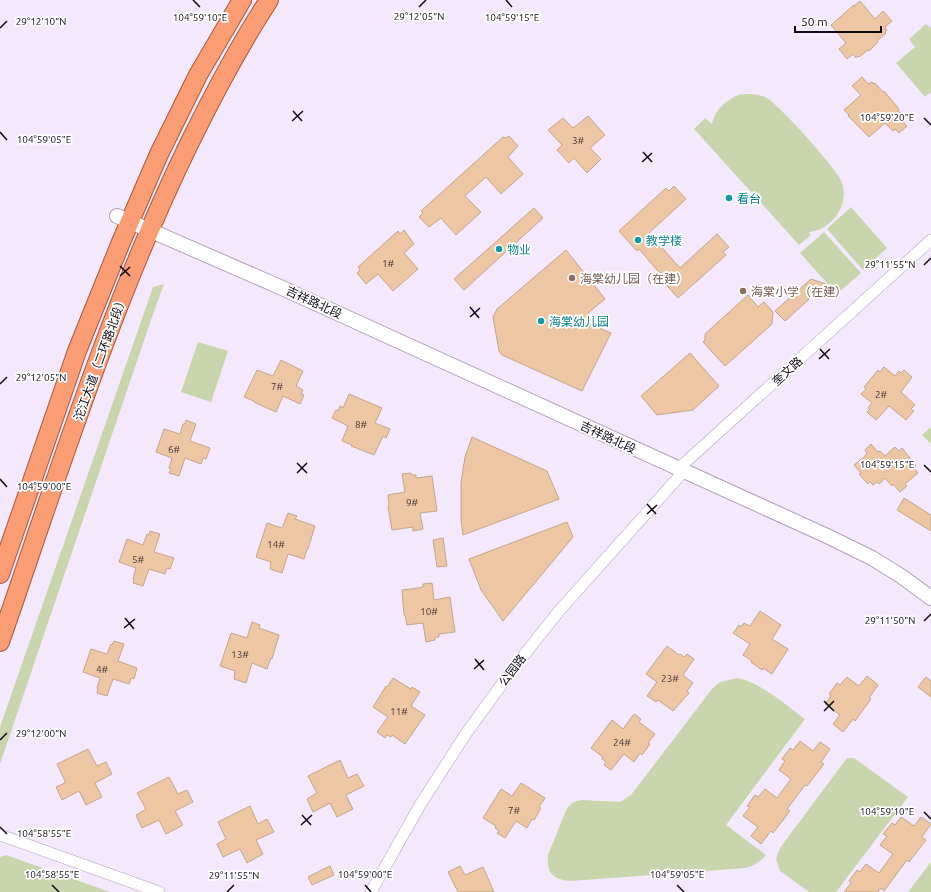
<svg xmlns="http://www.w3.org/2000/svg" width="931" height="892" font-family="Ubuntu,'Noto Sans SC',sans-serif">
  <rect width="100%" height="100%" fill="#f4e9fc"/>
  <!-- green -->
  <path fill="#c9d6ad" d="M926 24 931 28V92L925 97 896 63 915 47 909 39Z
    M741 94C749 94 757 94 765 97 777 102 835 167 841 180 851 203 833 230 809 232L811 235 799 245 694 129 705 118 712 124C715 109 727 99 741 94Z
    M851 207 887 248 863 270 827 229Z
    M824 232 861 273 837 294 800 253Z
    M164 284 151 320 0 764V727L153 287Z
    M198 342 228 351 211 402 181 392Z
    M931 427V444L922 435Z
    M737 678C759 681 787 706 805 719L726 825 766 855C760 862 755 865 746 868L571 881C553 880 546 873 548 855L567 808 572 803 577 801 582 800 620 802 631 795 712 689 720 682Z
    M847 758H854L908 797 836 892H809L780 871 776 859 780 848Z
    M6 855 110 892H0V857Z
    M931 862V892H908Z"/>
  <!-- building -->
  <path fill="#edc6a3" stroke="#c2a68d" d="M860 1 875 19 883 11 892 21 885 27 887 30 885 32 886 33 877 41 878 42 869 51 868 50 859 57 858 56 856 58 853 54 847 59 839 49 846 43 831 25 854 5V6Z
    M862 77 868 84 872 82 874 84 875 83 883 92 884 91 899 109 898 110 900 113 897 115 907 126 899 133 895 129 893 131 885 123 869 137 848 116 849 115 844 110 861 95 852 86Z
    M588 116 605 135 590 148 601 159 587 173 574 158 569 163 557 150 562 145 548 130 563 118 573 128Z
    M509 136 518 146 508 157 523 174 501 194 486 177 465 196 481 212 456 235 441 218 429 227 419 217 423 213 421 211 503 137 506 138Z
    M674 186 686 199 649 233 680 268 717 234 729 247 723 252 726 255 678 298 661 279 663 277 639 249 637 251 619 231 666 188 669 191Z
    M534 208 543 218 464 290 454 279Z
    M404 230 414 244 404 253 418 269 393 291 378 274 366 284 357 273 360 270 358 267 398 231 400 234Z
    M566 250 605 299 588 313 589 324 611 333 582 391 502 355 499 351 493 317 497 309Z
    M811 279 826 284 785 321 775 311Z
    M748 295 758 307 764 302 773 312 772 324 725 366 703 342 705 340V334Z
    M690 353 719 386 693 410 657 415 641 396Z
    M281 360 303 371 296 386 303 390 301 394 304 395 300 404 283 396 276 412 254 402V401L244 397 257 370 273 376Z
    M884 367 895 376 899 371 901 373 904 370 912 377 901 392 915 405 911 409 914 411 906 420 889 406 876 420 867 412 870 409 868 408 872 403 861 394 866 389 864 387 878 370 880 372Z
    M349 394 382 408 375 423 390 429 386 438 383 436 374 455 351 446 352 445 342 441 348 426 332 418 336 410 338 411 340 406 343 408Z
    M186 420 196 424 190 441 210 448 206 459 203 458 201 464 185 458 179 476 169 473 171 469 169 468 172 458 156 452 164 429 180 434 183 424H185Z
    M472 437 547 471 559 499 463 535 461 520V483L465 457Z
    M871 444 878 452 880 451 885 456 895 447 899 451 902 448 916 466 914 468 918 473 905 484 907 486 900 492 893 484 892 486 885 478 879 484 877 482 873 485 870 482 868 484 859 474 861 473 854 465 865 456 867 453 865 450Z
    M411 473V475H416V478L432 476 437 511 420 513 423 529 413 531V527L392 530 388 506 389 505 388 495 405 492 402 474Z
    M904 498 931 515V531L897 510Z
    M288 513 297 516 295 519 315 526 308 549H307L304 559 288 554 282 573 270 569 271 562 256 557 267 523 282 528Z
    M567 522 573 537 503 621 481 590 469 559Z
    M150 531 160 534 154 552 174 558 170 569 167 568 165 574 149 569 143 586 133 583 134 579H133L136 568 119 562 127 539 143 545 147 534 149 535Z
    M443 538 447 566 437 567 433 540Z
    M432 583 434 600 450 597 455 632 439 634V637H435V640L426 642 423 623 407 625 405 615H404L402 590 418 588 423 587V584Z
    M760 611 781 625 772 639 788 649 772 674 763 668 762 670 751 662 752 661 743 655 750 644 733 633 739 625 741 627 744 623 750 626Z
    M252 622 260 625 259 628 279 635 272 659 271 658 267 669 252 663 246 683 234 679 235 671 220 666 231 633 247 638Z
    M114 641 124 644 118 661 137 668 134 679 131 678 129 684 113 679 107 696 97 693 98 689 97 688 100 678 83 672 91 649 107 654 111 644 112 645Z
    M667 646 679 655 680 654 684 657 687 654 694 659 683 675 693 683 687 691 689 693 673 711 658 700 656 702 647 696 657 682 646 674Z
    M867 676 878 685 869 698 871 699 855 721 853 719 843 732 833 724 840 715 825 704 831 696 829 694 837 683 840 685 847 677 859 686Z
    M926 677 931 681V697L918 687Z
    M393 678 411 689 412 687 420 692 411 706 425 715 405 744 392 735 391 737 387 735 385 738 377 732 388 717 373 707 386 686 387 687Z
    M634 714 641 719 639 722 655 734 648 743 650 744 642 755 640 753 634 762 624 754 611 770 604 765 606 762 602 759 603 757 591 748 612 720 623 729Z
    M800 741 813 751 820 742 830 749 821 762 824 764 807 786 805 785 787 809 790 811 773 833 771 831 761 844 751 836 758 827 743 816 750 807 747 806 755 795 758 797 765 789 777 798 791 779 779 770 785 761 782 759 790 748 793 750Z
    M88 749 97 766 106 762 112 774 95 783 102 797 86 805 79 791 62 800 56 787 65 783V781L57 764Z
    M340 760 348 778 357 774 364 786 346 795 353 809 337 817 330 803 313 812 307 799 317 793 308 776Z
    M169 777 178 794 187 790 193 802 175 811 183 825 166 834 159 820 142 828 136 815 146 809 137 793Z
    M521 783 545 798 539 807 541 808 534 820 532 819 527 828 516 821 505 838 497 833 499 831 495 828 496 826 483 818 501 789 512 796Z
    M250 806 258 824 267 819 274 832 256 840 263 854 247 863 240 849 223 857 217 844 226 839 218 822Z
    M901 817 914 826 921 817 931 824 922 837 926 840 909 862 907 860 884 891 881 888 878 892H844L851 883 849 881 857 870 860 872 866 864 879 873 893 854 880 845 887 836 883 834 892 823 895 825Z
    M330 866 334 875 312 885 308 877Z
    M460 866 465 875 483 867 494 892H458L448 872Z"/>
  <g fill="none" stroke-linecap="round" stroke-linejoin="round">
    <defs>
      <path id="minor" d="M678 469 931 240
        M0 835 159 892
        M371 892 420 805 465 735 512 670 559 611 684 471"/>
      <path id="tertiary" d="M117 216 280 287 827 536 872 558 901 576 931 598"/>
      <path id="trunk" d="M0 574 77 351 121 242 159 154 198 75 242 0
        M0 642C58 475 111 304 189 144 213 95 239 46 269 0"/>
    </defs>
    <!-- minor casing -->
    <use href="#minor" stroke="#b19fbd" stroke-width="12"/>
    <!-- tertiary casing -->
    <use href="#tertiary" stroke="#b19fbd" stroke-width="16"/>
    <!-- trunk casing -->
    <use href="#trunk" stroke="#a7593c" stroke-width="20"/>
    <!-- minor -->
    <use href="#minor" stroke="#fff" stroke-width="11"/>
    <!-- tertiary -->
    <use href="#tertiary" stroke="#fff" stroke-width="14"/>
    <!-- trunk -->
    <use href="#trunk" stroke="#fa9c74" stroke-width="18"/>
  </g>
  <!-- ticks -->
  <path fill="none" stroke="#0f0913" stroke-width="1.5" d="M193 0 200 7M506 0 512 7M419 7 426 0M0 28 7 21M293 111 302 121M924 118 931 125M292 121 303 111M0 132 7 140M643 152 652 162M642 162 652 153M924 265 931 258M120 266 130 276M120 276 130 267M470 307 479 318M470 317 480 308M820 349 829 359M819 359 830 349M0 384 7 377M297 463 307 473M924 465 931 472M297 473 307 463M0 479 7 487M647 504 656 514M647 514 657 505M125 618 134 629M924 621 931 614M124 628 135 619M475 659 484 670M474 669 484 660M824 701 834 711M824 711 834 701M0 740 7 733M924 812 931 819M302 815 311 825M301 825 312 815M0 827 7 834M52 885 59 892M365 885 371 892M677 885 684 892M227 892 234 885"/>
  <!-- markers -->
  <g fill="#0f9aa8" stroke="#fff" stroke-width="1.5">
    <circle cx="729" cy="198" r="4"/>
    <circle cx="638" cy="240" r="4"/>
    <circle cx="499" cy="249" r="4"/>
    <circle cx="541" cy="321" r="4"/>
  </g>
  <g fill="#8d6e63" stroke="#fff" stroke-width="1.5">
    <circle cx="572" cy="278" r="4"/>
    <circle cx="743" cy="291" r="4"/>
  </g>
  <g text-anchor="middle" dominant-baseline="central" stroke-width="3.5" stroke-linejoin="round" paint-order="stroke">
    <!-- number labels -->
    <g font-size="10" fill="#463837">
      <text x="578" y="140">3#</text>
      <text x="388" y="263">1#</text>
      <text x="277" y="386">7#</text>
      <text x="881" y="394">2#</text>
      <text x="361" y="424">8#</text>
      <text x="174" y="449">6#</text>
      <text x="412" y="502">9#</text>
      <text x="276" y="544">14#</text>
      <text x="138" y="559">5#</text>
      <text x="429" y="611">10#</text>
      <text x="240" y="654">13#</text>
      <text x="102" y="669">4#</text>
      <text x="670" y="678">23#</text>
      <text x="399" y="711">11#</text>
      <text x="622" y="742">24#</text>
      <text x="514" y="810">7#</text>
    </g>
    <!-- culture labels -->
    <g font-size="12" fill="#0d838f" stroke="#fff" text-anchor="start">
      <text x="737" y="198">看台</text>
      <text x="646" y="240">教学楼</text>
      <text x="507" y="249">物业</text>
      <text x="549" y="321">海棠幼儿园</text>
    </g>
    <!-- education labels -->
    <g font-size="12" fill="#785e54" stroke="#fff" text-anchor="start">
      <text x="580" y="278">海棠幼儿园（在建）</text>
      <text x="751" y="291">海棠小学（在建）</text>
    </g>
    <!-- street labels -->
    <g font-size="12" fill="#0f0913" stroke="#fff">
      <text transform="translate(314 302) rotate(25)">吉祥路北段</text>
      <text transform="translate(100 358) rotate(-70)">沱江大道（二环路北段）</text>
      <text transform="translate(787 371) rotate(-42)">奎文路</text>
      <text transform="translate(608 437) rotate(25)">吉祥路北段</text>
      <text transform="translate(512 670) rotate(-53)">公园路</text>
    </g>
  </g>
  <g font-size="10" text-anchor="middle" fill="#0f0913" stroke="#fff" stroke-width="3.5" stroke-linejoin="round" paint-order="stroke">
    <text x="419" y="20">29°12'05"N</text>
    <text x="200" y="21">104°59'10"E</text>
    <text x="512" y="21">104°59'15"E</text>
    <text x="41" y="25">29°12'10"N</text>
    <text x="887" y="121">104°59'20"E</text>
    <text x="44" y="143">104°59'05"E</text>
    <text x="890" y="268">29°11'55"N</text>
    <text x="41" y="381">29°12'05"N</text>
    <text x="887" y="468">104°59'15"E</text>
    <text x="44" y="490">104°59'00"E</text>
    <text x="890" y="624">29°11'50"N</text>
    <text x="41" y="737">29°12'00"N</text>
    <text x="887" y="815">104°59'10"E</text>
    <text x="44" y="837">104°58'55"E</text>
    <text x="52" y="878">104°58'55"E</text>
    <text x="365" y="878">104°59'00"E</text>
    <text x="677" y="878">104°59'05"E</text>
    <text x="234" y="879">29°11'55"N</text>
  </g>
  <!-- scale -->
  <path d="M795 26v6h86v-6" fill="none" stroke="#0f0913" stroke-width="2"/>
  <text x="801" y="26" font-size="12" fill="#0f0913" stroke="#ffffff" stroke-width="3" paint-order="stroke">50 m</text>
</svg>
